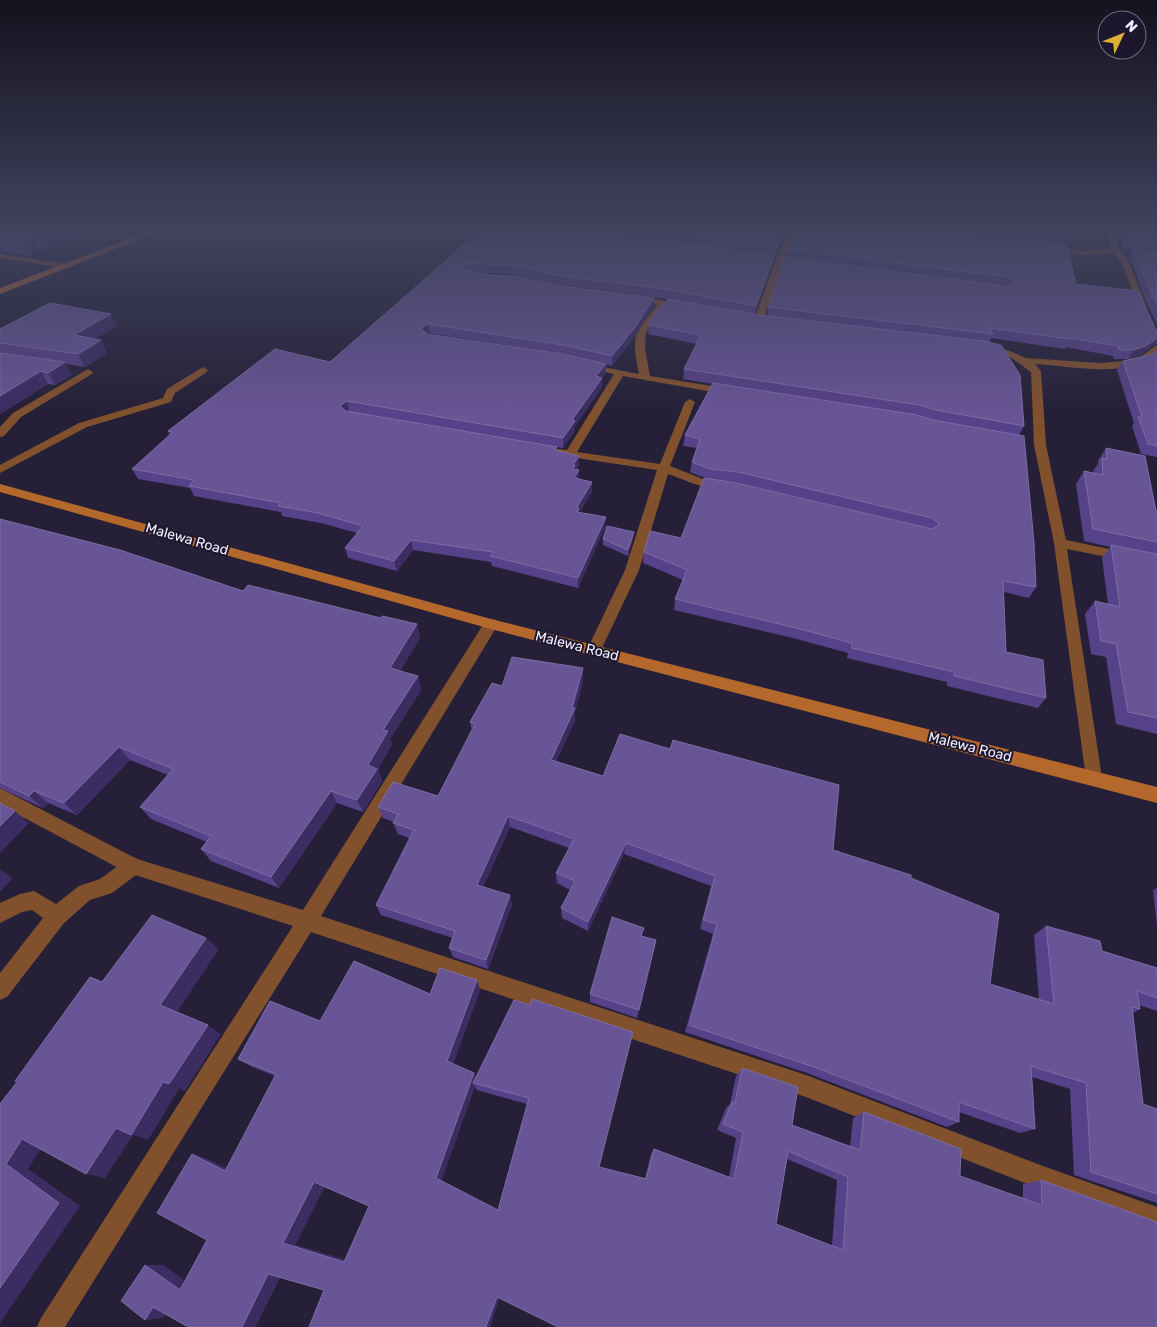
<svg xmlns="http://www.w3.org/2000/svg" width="1157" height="1327" font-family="Rubik,sans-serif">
  <rect width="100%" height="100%" fill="#252037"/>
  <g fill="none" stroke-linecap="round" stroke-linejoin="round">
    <!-- lane -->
    <path fill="#81512e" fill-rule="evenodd" d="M203 367 208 370 207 372 175 393 171 402 87 427 0 473V465L79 423 163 398 167 389Z
      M88 369 93 372 92 374 21 417 4 436 0 437V427L13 413Z
      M133 857 140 860 142 866 140 872 112 893 90 900 64 923 7 997 0 1000V973L43 918 32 910 22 912 0 923V903L20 894 34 891 56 904 79 886 100 879 126 860Z"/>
    <!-- street -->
    <path fill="#81512e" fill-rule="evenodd" d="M790 228H798L783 262 764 318H774L779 321 774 324 756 322 754 320 775 262Z
      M1107 228H1115L1120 251 1130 264 1147 308 1146 310 1143 311 1139 308 1122 264 1114 253 1081 255 1048 251 1044 249 1048 247 1081 251 1112 249Z
      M0 254 65 264 69 266 65 268 0 258Z
      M634 296 683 304 687 307 683 310 665 307 652 322 646 333 645 348 650 376 730 389 735 392 730 395 623 376 577 452 660 464 685 402 690 399 695 402 670 466 708 481 725 483 727 486C717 496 681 478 668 474L639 570 601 650 599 654 594 656 589 654 587 650 625 570 657 470 543 453 537 450 543 447 567 450 614 374 583 367V363L639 374C631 335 634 335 657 305L631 301V297Z
      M985 345 1010 351 1026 358 1100 363 1136 360 1157 345V354C1132 379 1068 366 1035 364L1041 371 1046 445 1066 540 1157 559V567L1067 549 1102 778 1100 783 1094 785 1088 783 1086 778 1054 543 1034 445 1031 372 1010 357 982 350 980 348Z
      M491 619 496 620 498 624 496 628 321 916 806 1075 1043 1166 1157 1207V1231L1043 1190 806 1097 311 932 65 1327H37L41 1318 293 926 126 872 0 805V788L137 859 303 910 486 620Z"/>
    <!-- secondary -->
    <path fill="#b5682c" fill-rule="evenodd" d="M158 228H169L0 294V288Z
      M0 484 491 619 1157 787V803L491 629 0 492Z"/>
  </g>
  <!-- wall -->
  <path fill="#564288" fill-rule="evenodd" d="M0 228H83L44 250 38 249 29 255 5 252 0 254Z
    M483 228H788L776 257H774L772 265 755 314 767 316 768 307 787 258 788 250 798 228H1109L1106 234 1063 228 1065 238 1062 246 1076 284 1157 330V344H1156L1140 355 1128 359H1114L1113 356 1066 347 1065 349 991 338 989 343 1024 426 1019 435 1036 587 1029 598 1004 592 1006 652 1046 698 1038 708 947 686V682L847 658 848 653 793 638 674 610 675 599 683 580 643 563 644 552 681 538 928 528 735 482 708 479 690 472 692 462 697 448 683 446 685 435 713 384 683 379 684 369 697 344 648 334 649 325 667 299 555 284 519 275 478 272 555 285 654 307 636 335 612 366 563 354 429 333 428 334 606 364 605 374 602 378V387L575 426V431L563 448 349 412 557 447V451L579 465 576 470 579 479 592 492 579 513 606 517 605 527 578 588 492 566 491 562 413 550 397 571 348 558 345 548 357 533 321 523 282 516 281 512 194 496 190 488 138 479 132 469 170 435 168 431 330 362 457 251V250ZM933 277 1006 286 1007 287Z
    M1117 228H1157V324L1145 299 1132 263 1127 258 1132 250 1123 248Z
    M117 326 94 339 107 353 85 367 66 364 72 375 55 385 48 384 0 414V329Z
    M1157 351V457L1141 454 1132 426 1134 423 1117 370 1123 361 1153 354Z
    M1106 448 1157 511V734L1116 724 1106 657 1091 654 1085 614 1095 601 1108 604 1102 558 1110 547 1084 541 1076 484 1084 471 1094 473 1093 471 1098 464V461Z
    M0 519 243 591 420 638 400 671 418 676 421 690 390 739 392 744 378 769 382 781 363 812 337 803 279 888 211 861 201 849 207 842 151 819 140 807 168 775 130 760 77 815 48 803 43 808 0 788Z
    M633 538 628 556 603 545V539Z
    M583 668V681L575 711V721L556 761 833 850 911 878 990 984 1039 1000 1034 935 1046 926 1102 951 1157 968V1011L1139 1005 1140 1009 1133 1013 1143 1104 1157 1109V1203L1074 1175 1070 1089 1032 1077 1035 1129 1020 1133 959 1112V1122L947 1127 807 1073 685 1032 713 934 700 929 711 886 624 854 588 931 562 918 561 908 570 890 557 883 556 873 569 848 510 827 483 887 510 895 512 905 488 969 453 957 449 948 453 938 381 915 376 905 409 838 398 834 393 823 394 822 383 818 378 807 438 796 472 731 470 722 502 686Z
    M1157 888V926L1153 890Z
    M642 936 656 940 637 1018 590 1002V994Z
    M480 990 453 1064 474 1073 476 1077 514 1000 600 1167 645 1178 651 1154 654 1149 729 1177 736 1138 717 1130 726 1108 730 1104 736 1076 742 1068 792 1125 850 1147 853 1118 864 1112 960 1176 1023 1199V1184L1041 1180 1157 1222 499 1298 490 1327H309L324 1290 280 1277 255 1327 166 1314 163 1318 145 1265H163L185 1281 207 1240V1159L227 1169 275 1076 250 1066 238 1059 320 1021 430 994ZM475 1086 477 1090 527 1104 498 1210 441 1181ZM787 1159 837 1180 832 1246 776 1224ZM324 1187 369 1206 345 1260 295 1245Z"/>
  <!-- shaded-wall -->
  <path fill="#3b2d62" d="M58 228H83L44 250 38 239Z
    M786 228H788L776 257 777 248Z
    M33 238 38 249 29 255 23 244Z
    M0 244 5 252 0 254Z
    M774 256 772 265 755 315 756 306Z
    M654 298V307L636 335 612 366V356Z
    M111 314 117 326 80 347 74 335Z
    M428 324 429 333 422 337 421 328Z
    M1157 338V342L1156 344 1140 355 1128 359 1133 350Z
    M101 340 107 353 85 367 78 354Z
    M65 362 72 375 55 385 48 373Z
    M606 364 605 374 596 386V376Z
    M41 371 48 384 0 414V396Z
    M602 378V387L575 426V431L563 448V438L572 420Z
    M347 401 349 411 342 415 340 406Z
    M579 456V465L575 471 579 470V480L574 488 573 465Z
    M592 482V492L579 513 577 522V507Z
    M606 517 605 527 578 588V578Z
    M634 532 633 538 628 556V550Z
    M411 540 413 550 397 571 394 561Z
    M417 624 420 638 394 681 390 668Z
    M583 668V681L575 711V721L551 772V760L572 708Z
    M418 676 421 690 390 739 392 744 378 769 382 781 363 812 357 800 368 765 383 730Z
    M119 747 130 760 77 815 64 803Z
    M34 791 48 803 43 808 29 796Z
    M331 791 337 803 279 888 271 877Z
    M15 811 29 823 0 853V826Z
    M508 816 510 827 479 895 477 885Z
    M626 843 624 854 588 931V922Z
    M0 869 13 878 0 892Z
    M510 895 512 905 488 969 486 960Z
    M206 938 219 949 175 1015 160 1005Z
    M477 980 480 990 451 1069 447 1061Z
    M208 1025 221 1034 185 1091 169 1084Z
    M474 1073 477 1080 473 1083 475 1086 441 1182 436 1178Z
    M163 1082 179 1089 148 1140 133 1135 105 1178 86 1174 116 1128Z
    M22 1139 44 1144 28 1169 80 1206 0 1323V1288L6 1164Z
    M192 1154 207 1159 239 1175 225 1171Z
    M314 1182 324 1186 295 1245 354 1262H344L283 1243Z
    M145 1265H163L197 1289 180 1290Z
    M268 1274H281L255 1327H242Z
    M500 1296 490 1327H486L497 1297Z
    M172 1306 163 1318 145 1320 153 1307Z"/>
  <!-- building -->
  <path fill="#675595" stroke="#7c6da5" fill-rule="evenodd" d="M0 228H58L38 239 33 238 23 244 0 241Z
    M483 228H569L774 256 756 306 658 288 555 275 519 266 464 263 463 268 465 270 492 275 518 276 555 285 654 298 636 326 612 356 563 345 428 324 421 328 427 334 562 354 606 364 596 376 602 378 572 420 575 421 563 438 347 401 340 406 346 411 557 447 554 450 579 456 573 465H575L573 469 579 470 574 478 592 482 577 507 579 508 577 512 606 517 578 578 490 556 493 552 411 540 394 561 345 548 363 526 318 513 278 506 281 503 189 486 194 480 132 469 173 432 168 431 275 349 330 362 458 250H457Z
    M623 228H786L777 248Z
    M798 228H922L924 230 1067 246 1076 284 1138 291 1156 330H1157V338L1146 346 1133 350H1119L1118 346 1069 338 1070 339 989 328 993 334 768 307 785 257 1010 287 1016 282 1010 277 788 250Z
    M978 228H1063L1065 238Z
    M1124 228H1157V246L1127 239Z
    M1132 249 1157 253V304L1150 290 1136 255Z
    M668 299 760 315 983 341 1001 345 1020 375 1024 426 936 410 919 405 684 369 701 335 649 325 652 317Z
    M50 303 111 314 74 335 101 340 78 354 0 343V329Z
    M1157 351V446L1148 444 1138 417H1142L1123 361 1153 354Z
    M0 353 65 362 48 373 41 371 0 396Z
    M713 383 917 415 933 420 1024 436 1034 543 1036 587 1003 581 1006 652 1043 660 1046 698 954 676V672L852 648V643L796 628 675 599 687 570 644 552 650 531 681 538 704 478 737 483 932 529 940 524 932 518 738 472 710 469 692 462 700 439 685 435Z
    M1106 448 1145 456 1156 511H1157V542L1093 529 1084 471 1103 475 1102 458 1107 459Z
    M0 519 120 550 243 591 248 585 381 618 382 616 417 624 390 668 418 676 383 730 388 731 368 765 377 769 357 800 331 791 271 877 201 849 211 836 140 807 173 769 119 747 64 803 34 791 29 796 0 782Z
    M607 526 634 532 628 550 603 539Z
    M1111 545 1157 554V718L1128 712 1116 644 1101 641 1095 601 1120 607Z
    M512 657 583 668 572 708H575L551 760 603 776 620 734 670 749 673 740 839 785 833 850 911 875V878L999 914 990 984 1054 1004 1046 926 1100 941 1102 951 1157 968V998L1137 991 1140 1009 1132 1007 1143 1104 1157 1109V1194L1091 1172 1086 1083 1031 1066 1035 1129 959 1102V1122L814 1067 689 1025 717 924 703 920 715 876 626 843 588 922 561 908 575 881 556 873 574 839 508 816 477 885 510 895 486 960 449 948 455 931 376 905 414 830 393 823 398 814 378 807 393 782 438 796 475 724 470 722 492 683 502 686Z
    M0 803 15 811 0 826Z
    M152 915 206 938 160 1005 208 1025 169 1084 163 1082 131 1135 116 1128 86 1174 22 1139 6 1164 59 1203 0 1288V1104L17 1082 15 1081 90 977 102 982Z
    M612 917 644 928 641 936 656 940 639 1010 590 994Z
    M354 961 430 994 440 968 477 980 447 1061 474 1073 436 1178 498 1210 529 1098 473 1083 514 1000 530 1005 532 999 633 1032 599 1167 646 1179 654 1149 734 1179 743 1132 723 1124 732 1102 735 1103 742 1068 798 1087 792 1125 860 1150 864 1112 961 1149 960 1176 1042 1205 1041 1180 1157 1222V1327H558L497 1297 486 1327H309L324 1290 268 1274 242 1327H188L153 1307 145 1320 121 1301 145 1265 180 1290 207 1240 157 1213 192 1154 225 1171 276 1074 238 1059 270 1001 320 1021ZM788 1151 848 1177 843 1250 776 1224ZM314 1182 369 1206 344 1262 283 1243Z"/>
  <!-- sky -->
  <linearGradient id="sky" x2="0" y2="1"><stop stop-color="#14121e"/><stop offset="0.55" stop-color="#40425e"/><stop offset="1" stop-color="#40425e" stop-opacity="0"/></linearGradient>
  <rect width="1157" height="414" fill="url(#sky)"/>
  <g text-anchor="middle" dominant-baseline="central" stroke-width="4" stroke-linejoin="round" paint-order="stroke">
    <!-- street labels -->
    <g font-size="14" fill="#f2efff" stroke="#1c172d">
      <text transform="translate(187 539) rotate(16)">Malewa Road</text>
      <text transform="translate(577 646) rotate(14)">Malewa Road</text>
      <text transform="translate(970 747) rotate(14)">Malewa Road</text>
    </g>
  </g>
  <!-- north arrow -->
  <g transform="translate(1122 35) rotate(47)"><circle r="24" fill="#1c172d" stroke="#726d81"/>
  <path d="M0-4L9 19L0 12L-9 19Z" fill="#e0b034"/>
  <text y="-8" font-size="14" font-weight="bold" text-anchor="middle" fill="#f2efff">N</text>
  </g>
</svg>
